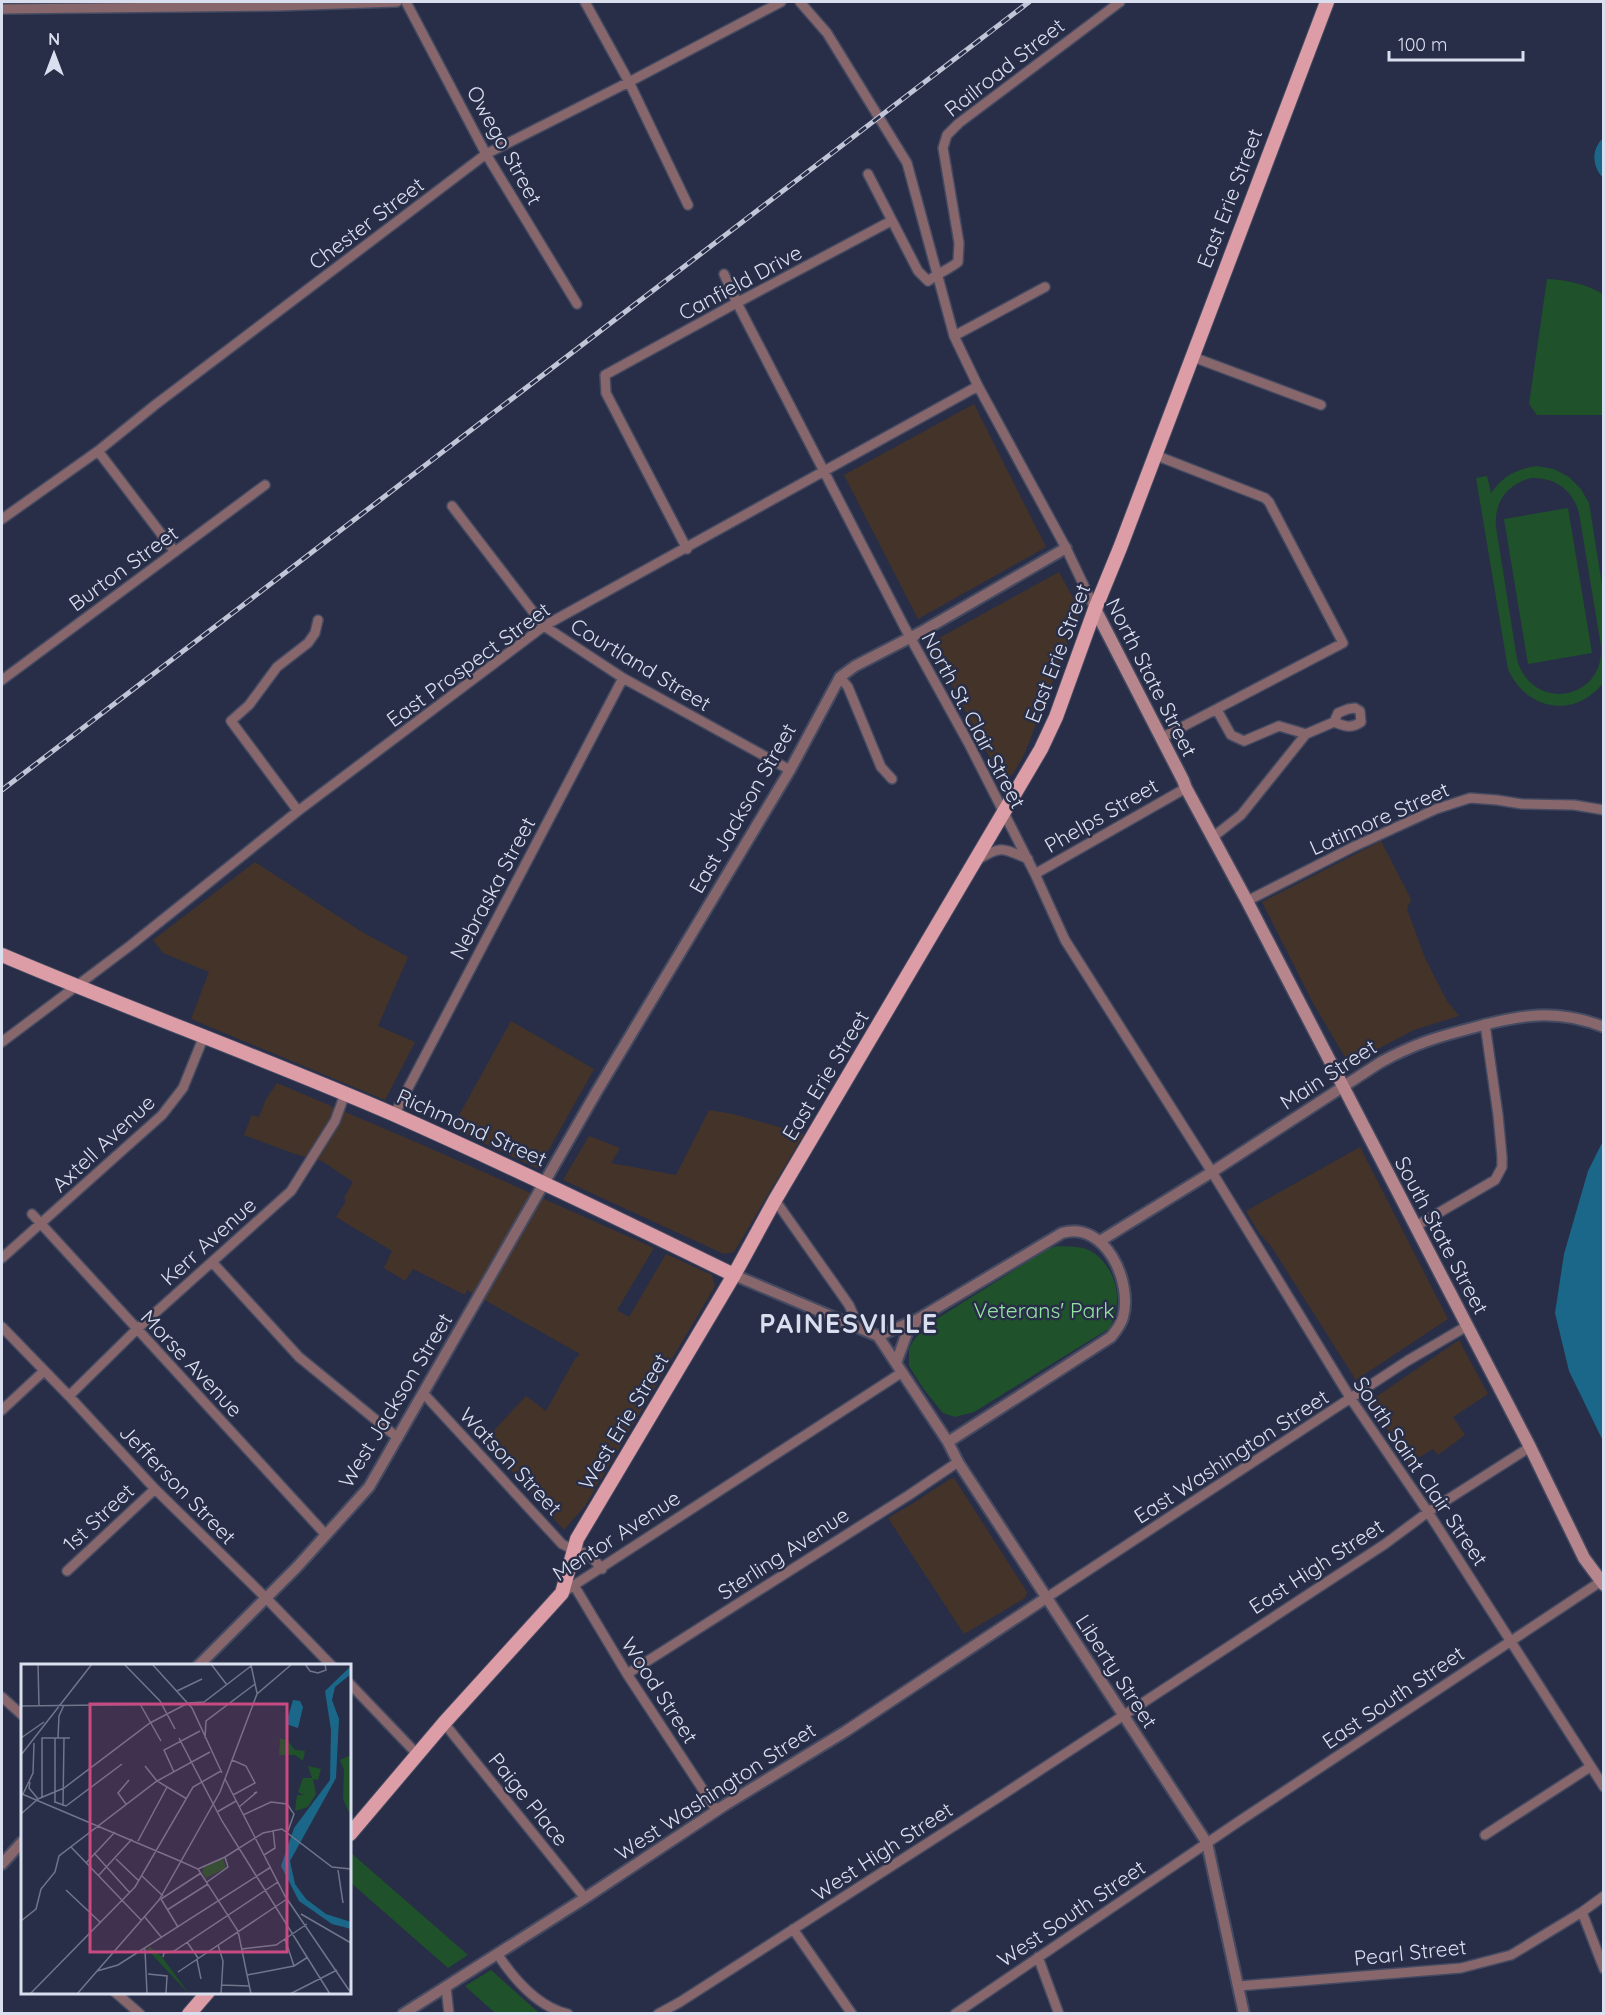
<svg xmlns="http://www.w3.org/2000/svg" width="1605" height="2015" font-family="Quicksand,sans-serif">
  <rect width="100%" height="100%" fill="#282e47"/>
  <!-- commercial -->
  <path fill="#443329" d="M974 404 1046 547 918 619 844 475Z
    M1059 572 1080 611 1024 755 1013 774 1002 781 930 643Z
    M1381 841 1411 899 1407 909 1425 958 1447 1001 1459 1016 1414 1030 1349 1064 1313 1003 1262 902Z
    M255 862 362 932 408 957 378 1026 415 1042 385 1100 191 1019 209 972 163 953 153 940Z
    M511 1021 594 1069 538 1169 452 1128Z
    M277 1083 425 1146 654 1248 617 1310 629 1317 666 1254 712 1275 715 1286 585 1506 564 1530 484 1441 526 1396 546 1411 575 1359 580 1354 467 1290 465 1295 413 1269 405 1281 384 1268 392 1251 336 1217 346 1201 344 1198 353 1182 322 1161 295 1154 244 1135 252 1115 259 1117 266 1099Z
    M709 1110 733 1114 804 1134 734 1252 724 1254 563 1180 589 1136 620 1148 611 1163 676 1175Z
    M1360 1147 1448 1319 1356 1380 1271 1246 1259 1233 1246 1211Z
    M1459 1340 1488 1394 1453 1417 1465 1435 1438 1455 1433 1449 1409 1463 1370 1401Z
    M954 1478 1027 1592 1025 1598 964 1634 888 1518 915 1502 950 1479Z"/>
  <!-- green -->
  <path fill="#1f512a" fill-rule="evenodd" d="M1547 279C1568 280 1585 284 1603 294V415H1537L1529 404Z
    M1537 466 1554 469 1569 477 1581 489 1589 503 1603 591V683C1575 719 1526 711 1508 669L1476 478 1487 476 1491 493C1502 477 1517 468 1537 466ZM1531 478C1555 477 1573 490 1579 513L1601 646C1605 701 1531 713 1517 659L1496 527C1494 502 1507 484 1531 478Z
    M1568 508 1592 653 1528 664 1504 519Z
    M1057 1246C1066 1247 1078 1246 1086 1249 1105 1256 1118 1280 1117 1300 1117 1309 1113 1319 1110 1328L974 1412 955 1417 943 1413 923 1388 909 1366V1349L913 1341 927 1325 1048 1249Z
    M350 1852 468 1955 448 1968 350 1882Z
    M491 1970 539 2013H495L465 1986Z"/>
  <!-- water -->
  <path fill="#1b6789" d="M1603 138V178C1592 166 1591 150 1603 138Z
    M1603 1141 1604 1441H1603L1569 1371 1555 1313 1564 1254 1588 1171Z"/>
  <g fill="none" stroke-linecap="round" stroke-linejoin="round">
    <defs>
      <path id="minor" d="M406 2 486 154 577 304
        M585 2 629 82 688 205
        M800 2 827 33 907 163 954 336 978 386 1066 548 1095 609
        M2 9 278 6 397 2
        M868 174 918 271 928 281C938 273 948 270 958 262L959 243 943 148 947 135 959 123 1120 2
        M724 274 737 303 905 628 969 744 1035 874 1065 940 1212 1172 1351 1399 1428 1512 1604 1787
        M954 336 1045 287
        M1193 357 1321 405
        M98 451 175 552
        M1155 455 1265 498 1269 502 1343 643 1161 738
        M452 506 544 626 623 678 790 770
        M2 519 98 451 155 405 486 154 629 82 781 2
        M687 549 606 393 605 375 729 307 891 221
        M840 677 848 687 881 767 892 779
        M2 680 265 485
        M1355 708 1360 711 1361 722C1351 729 1344 726 1334 722L1338 713 1348 709Z
        M1217 710 1231 735 1244 741 1279 726 1306 734
        M298 811 231 721 249 705 277 667 308 643 315 633 318 620
        M1213 837 1241 815 1306 734 1334 722
        M977 860C1002 845 1002 848 1028 859
        M1035 874 1186 788
        M1247 901 1353 847 1436 809 1470 798 1497 800 1522 804 1574 805 1604 810
        M2 1042 131 945 298 811 544 626 978 386
        M394 1115 623 678
        M775 1200 849 1305 853 1314V1325
        M32 1214 326 1535
        M1416 1226 1495 1180 1502 1167V1157L1498 1115 1485 1024
        M2 1258 162 1115 183 1088 204 1036
        M212 1262 299 1357 398 1438
        M2 1327 69 1396 155 1489 266 1598 332 1666
        M424 1394 562 1544 574 1550 589 1554 602 1569
        M69 1396 136 1330 291 1191 335 1121 345 1094
        M2 1410 44 1371
        M67 1571 155 1489
        M575 1587 627 1674 717 1811
        M562 1593 901 1373
        M1046 1598 1407 1361 1467 1326
        M627 1674 909 1495 958 1462
        M350 1684 418 1755
        M2 1697 22 1715
        M444 1723 585 1898
        M1485 1835 1590 1767
        M1582 1912 1604 1969
        M793 1929 852 2014
        M498 1955C514 1979 538 2007 568 2014
        M1038 1957 1059 2014
        M1239 1986 1461 1968 1511 1955 1582 1912 1604 1896
        M446 1987 449 2014
        M115 1992 140 2014
        M658 2014 680 2002 996 1799 1385 1544 1428 1512 1530 1447
        M955 2014 1238 1822 1600 1582"/>
      <path id="tertiary" d="M1100 1241 1212 1172 1381 1062C1414 1044 1437 1037 1472 1028 1520 1015 1555 1008 1604 1027
        M734 1275 878 1336 948 1442 958 1462 1207 1843 1244 2014
        M878 1336 918 1319 1062 1233C1105 1220 1133 1282 1123 1317 1121 1325 1116 1331 1111 1337L948 1442
        M896 1363 907 1333 916 1322
        M198 1666 297 1567 369 1487 597 1091 790 770 840 677 855 666 921 632 1066 548
        M2 1864 22 1842
        M403 2014 585 1898 725 1805 846 1731 1046 1598"/>
      <path id="secondary" d="M1095 609 1183 780 1186 788 1247 901 1530 1447 1584 1558 1604 1585"/>
      <path id="primary" d="M2 955C131 1010 264 1058 393 1114 508 1165 621 1220 734 1275
        M350 1834 444 1723 562 1593 577 1539 734 1275 775 1200 1041 749 1056 717 1095 609 1120 548 1327 2
        M189 2014 208 1992"/>
    </defs>
    <!-- minor casing -->
    <use href="#minor" stroke="#444a62" stroke-width="12"/>
    <!-- tertiary casing -->
    <use href="#tertiary" stroke="#444a62" stroke-width="14"/>
    <!-- secondary casing -->
    <use href="#secondary" stroke="#444a62" stroke-width="15"/>
    <!-- primary casing -->
    <use href="#primary" stroke="#444a62" stroke-width="16"/>
    <!-- minor -->
    <use href="#minor" stroke="#87676b" stroke-width="9"/>
    <!-- tertiary -->
    <use href="#tertiary" stroke="#87676b" stroke-width="10"/>
    <!-- secondary -->
    <use href="#secondary" stroke="#b7868d" stroke-width="12"/>
    <!-- primary -->
    <use href="#primary" stroke="#dd9da6" stroke-width="14"/>
    <defs>
      <path id="rail" d="M2 790 1029 2"/>
    </defs>
    <!-- rail casing -->
    <use href="#rail" stroke="#c0c5d7" stroke-width="5"/>
    <!-- rail -->
    <use href="#rail" stroke="#282e47" stroke-width="3" stroke-dasharray="9" stroke-linecap="butt"/>
  </g>
  <g text-anchor="middle" dominant-baseline="central" stroke-width="5" stroke-linejoin="round" paint-order="stroke">
    <!-- street labels -->
    <g font-size="21" fill="#dadff0" stroke="#282e47">
      <text transform="translate(1004 67) rotate(-38)">Railroad Street</text>
      <text transform="translate(505 145) rotate(61)">Owego Street</text>
      <text transform="translate(1229 198) rotate(-69)">East Erie Street</text>
      <text transform="translate(366 223) rotate(-37)">Chester Street</text>
      <text transform="translate(740 282) rotate(-28)">Canfield Drive</text>
      <text transform="translate(123 568) rotate(-36)">Burton Street</text>
      <text transform="translate(1057 653) rotate(-69)">East Erie Street</text>
      <text transform="translate(468 664) rotate(-36)">East Prospect Street</text>
      <text transform="translate(641 664) rotate(31)">Courtland Street</text>
      <text transform="translate(1152 677) rotate(63)">North State Street</text>
      <text transform="translate(974 720) rotate(62)">North St. Clair Street</text>
      <text transform="translate(742 808) rotate(-60)">East Jackson Street</text>
      <text transform="translate(1101 815) rotate(-30)">Phelps Street</text>
      <text transform="translate(1379 818) rotate(-24)">Latimore Street</text>
      <text transform="translate(492 888) rotate(-62)">Nebraska Street</text>
      <text transform="translate(1328 1074) rotate(-33)">Main Street</text>
      <text transform="translate(825 1075) rotate(-59)">East Erie Street</text>
      <text transform="translate(472 1127) rotate(24)">Richmond Street</text>
      <text transform="translate(103 1143) rotate(-43)">Axtell Avenue</text>
      <text transform="translate(1442 1235) rotate(62)">South State Street</text>
      <text transform="translate(208 1241) rotate(-42)">Kerr Avenue</text>
      <text transform="translate(192 1363) rotate(47)">Morse Avenue</text>
      <text transform="translate(395 1400) rotate(-59)">West Jackson Street</text>
      <text transform="translate(623 1421) rotate(-59)">West Erie Street</text>
      <text transform="translate(1231 1456) rotate(-33)">East Washington Street</text>
      <text transform="translate(511 1461) rotate(47)">Watson Street</text>
      <text transform="translate(1421 1471) rotate(56)">South Saint Clair Street</text>
      <text transform="translate(178 1484) rotate(46)">Jefferson Street</text>
      <text transform="translate(98 1517) rotate(-43)">1st Street</text>
      <text transform="translate(616 1535) rotate(-33)">Mentor Avenue</text>
      <text transform="translate(783 1553) rotate(-33)">Sterling Avenue</text>
      <text transform="translate(1316 1566) rotate(-33)">East High Street</text>
      <text transform="translate(1117 1671) rotate(57)">Liberty Street</text>
      <text transform="translate(660 1690) rotate(57)">Wood Street</text>
      <text transform="translate(1393 1697) rotate(-34)">East South Street</text>
      <text transform="translate(715 1791) rotate(-33)">West Washington Street</text>
      <text transform="translate(529 1799) rotate(51)">Paige Place</text>
      <text transform="translate(882 1851) rotate(-33)">West High Street</text>
      <text transform="translate(1071 1913) rotate(-34)">West South Street</text>
      <text transform="translate(1410 1952) rotate(-6)">Pearl Street</text>
    </g>
    <!-- park labels -->
    <g font-size="21" fill="#95e3a1" stroke="#282e47">
      <text x="1044" y="1310">Veterans' Park</text>
    </g>
    <!-- district labels -->
    <g font-size="27" font-weight="bold" letter-spacing="1.5" fill="#dadff0" stroke="#282e47">
      <text x="849" y="1323">PAINESVILLE</text>
    </g>
  </g>
  <!-- overview -->
  <g transform="translate(21 1664)">
    <rect width="330" height="330" fill="#282e47"/>
    <path d="M259 74 267 77 274 86 284 87 282 97 274 91H258ZM330 91V153L322 135 323 106 319 96ZM287 102 300 105 297 116 292 115 295 130 287 143 274 147 276 131H283L277 128 282 114H291ZM202 194 205 204 185 214 181 208 183 203ZM129 283 141 293 168 330 126 285Z" fill="#1f512a"/>
    <path d="M330 2V10L314 23 311 36 318 55 315 114 269 197 274 220 285 235 305 250 330 258V265L311 260 278 237 260 202 273 164 309 116 310 66 304 27ZM272 36 279 37 282 43 277 64 265 60Z" fill="#1b6789"/>
    <path fill="none" stroke="#6f758b" stroke-width="1.5" d="M17 0 18 42M103 0 139 37 154 65M131 0 171 44 201 109M190 0 206 21M284 0 289 7 297 9 305 6 304 0M230 1 236 29M156 27 181 15M119 40 140 77M0 42 161 40M0 74 23 58M37 74 38 52 43 41M158 74 201 157 309 330M184 74 185 57 234 20M0 91 71 0M211 96 225 102 234 119 212 131M124 102 136 117 166 135M153 108 143 86 179 67M204 115 264 232 330 329M9 118 8 124 17 135M1 130 159 197M2 130 12 109 13 79M21 134V74H49M34 138 45 142 101 100M34 139V74M105 140 97 129 108 116M42 142 43 74M218 143 236 128 233 129M196 148 215 137M0 150 17 135 43 124 129 59 167 39 183 38 230 2M222 151 250 138 266 140 273 150 267 167M117 177 146 123M50 183 120 256M73 189 109 229M243 191 254 184 252 166M204 193 242 169 261 165 311 203 330 205M95 195 118 217M159 197 177 205 217 267 230 330M65 199 94 168M177 205 204 193M317 206 322 239M77 212 111 175M121 212 142 232M186 218 207 203 204 193M45 226 80 259M140 235 180 209M140 235 157 263M146 246 187 220M280 250 330 279M123 252 141 274M0 257 15 245 20 225 34 208 38 192 136 117 189 88M264 275 273 302M166 278 177 294M197 281 202 297 200 330M124 285 126 330M221 285 255 281 286 260M142 293 143 289 153 287 257 218M176 296 180 315M76 307 97 301 250 203M157 308 266 235M127 310 146 312 145 330M226 311 273 302 287 293M201 321 228 322M9 330 114 223 172 123 200 107M56 330 138 236 199 128 236 30 271 0M269 330 316 306"/>
    <path fill="#c84a80" fill-opacity="0.15" stroke="#c84a80" stroke-width="3" d="M69 40H266V288H69Z"/>
    <rect width="330" height="330" fill="none" stroke="#dadff0" stroke-width="3"/>
  </g>
  <!-- border -->
  <rect width="1605" height="2015" fill="none" stroke="#dadff0" stroke-width="6"/>
  <!-- north arrow -->
  <g transform="translate(54 54)" stroke="#282e47" stroke-width="4.5" paint-order="stroke">
  <path d="M0-4.5L10 22L0 15L-10 22Z" fill="#dadff0"/>
  <text y="-9" font-size="16" font-weight="bold" text-anchor="middle" fill="#dadff0">N</text>
  </g>
  <!-- scale -->
  <path d="M1389 51v9h134v-9" fill="none" stroke="#dadff0" stroke-width="3"/>
  <text x="1398" y="51" font-size="18" fill="#dadff0" stroke="#282e47" stroke-width="4.5" paint-order="stroke">100 m</text>
</svg>
